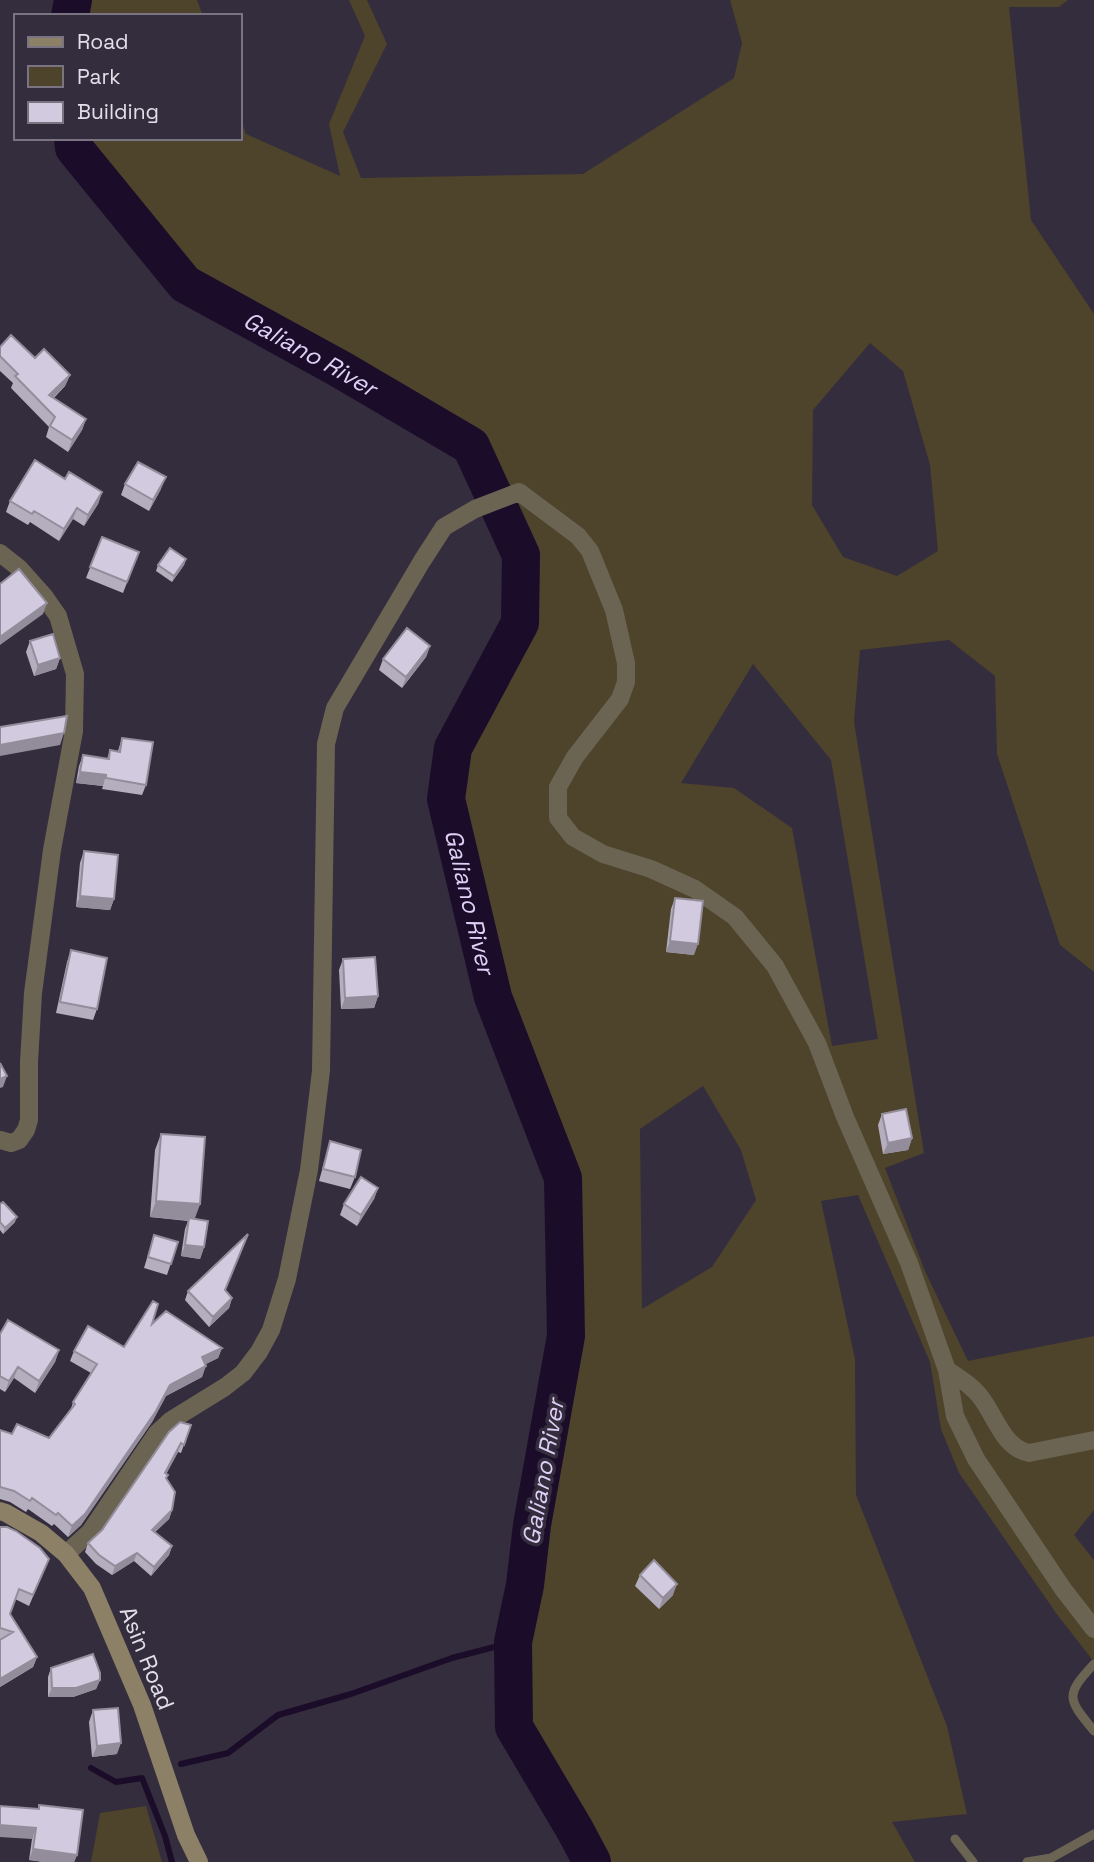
<svg xmlns="http://www.w3.org/2000/svg" width="1094" height="1862" font-family="'Space Grotesk',sans-serif">
  <rect width="100%" height="100%" fill="#342d3d"/>
  <!-- green -->
  <path fill="#4e432b" fill-rule="evenodd" d="M73 0H197L203 16H70Z
    M349 0H367L387 44 343 132 361 178 583 174 734 78 742 43 730 0H1068L1059 7H1009L1031 220 1094 314V972L1060 945 997 754 995 676 949 640 860 650 854 722 924 1153 885 1168 925 1271 968 1361 1094 1336V1510L1074 1535 1094 1560V1662L1056 1613 959 1473 941 1429 930 1362 858 1195 821 1201 855 1359 856 1495 947 1726 967 1814 892 1822 915 1862H592L575 1830 514 1727 513 1642 525 1585 532 1525 566 1336 563 1178 493 997 446 799 453 748 520 623 521 554 471 446 340 369 185 284 74 148 73 138H240V117L246 134 340 176 329 124 365 36ZM870 343 903 371 930 465 938 551 897 576 843 557 812 505 813 410ZM753 664 831 760 878 1039 832 1046 792 828 734 788 681 783ZM703 1086 741 1150 756 1200 712 1267 642 1309 640 1129Z
    M146 1806 162 1862H91L100 1813Z"/>
  <g fill="none" stroke-linecap="round" stroke-linejoin="round">
    <!-- stream -->
    <path stroke="#1b0c2a" stroke-width="6" d="M181 1764 228 1753 278 1715 351 1694 452 1658 513 1642
      M91 1768 116 1782 142 1778 165 1836 172 1862"/>
    <!-- river -->
    <g stroke="#1b0c2a" stroke-width="38">
      <path d="M70 16 73 0"/>
      <path id="s1" d="M73 138 74 148 185 284 340 369 471 446 521 555 520 623 453 748 446 799 493 997 563 1178 566 1336 532 1525 525 1585 513 1642 514 1727 575 1830 592 1862"/>
    </g>
    <!-- service -->
    <path stroke="#6b6453" stroke-width="9" d="M1094 1664C1064 1696 1068 1699 1094 1731
      M955 1839 973 1862
      M1027 1862 1051 1858 1094 1834"/>
    <!-- minor -->
    <path stroke="#6b6453" stroke-width="18" d="M0 553 19 568 44 596 58 616 75 674 74 731 52 850 33 993 29 1062V1120L26 1130 19 1140 11 1143 0 1140
      M947 1370C959 1378 973 1386 982 1399 996 1418 1004 1448 1029 1453L1094 1440
      M66 1554 90 1532 157 1433 170 1421 225 1387 243 1373 259 1352 271 1330 287 1279 309 1170 321 1071 326 744 335 708 422 561 444 527 475 509 519 492 578 536 590 551 614 610 626 663V682L620 699 575 757 558 787V818L573 837 603 854 651 869 695 889 735 917 775 966 817 1043 845 1117 909 1263 947 1370 955 1416 976 1459 1063 1589 1094 1629"/>
    <!-- secondary -->
    <path stroke="#8c8066" stroke-width="18" d="M0 1511 6 1513 41 1533 66 1554 92 1588 142 1705 186 1835 199 1862"/>
  </g>
  <!-- wall -->
  <path fill="#b5aebf" d="M0 347 35 358 70 375 65 386 54 398 86 419 82 430 68 452 46 437 49 427 11 388 13 383 0 371Z
    M65 479 102 492 98 504 84 526 73 519 59 541 30 522 28 525 6 512 10 501Z
    M125 484 161 489 149 511 121 495Z
    M102 537 139 552 123 593 86 578Z
    M186 559 184 565 172 582 156 571 158 565Z
    M30 641 60 658 56 669 34 676 26 652Z
    M430 646 426 657 402 688 379 670 383 659Z
    M122 738 146 785 142 795 102 789 103 786 76 783 79 766 83 755 107 759 110 750 118 751Z
    M84 851 114 899 110 910 76 907 80 863Z
    M675 898 694 955 666 952 671 909Z
    M71 950 97 1009 93 1020 56 1013 67 962Z
    M343 959 378 996 374 1008 341 1009 339 970Z
    M882 1114 912 1138 908 1150 883 1154 878 1125Z
    M161 1134 200 1204 194 1219 204 1247 200 1259 181 1256 185 1229 188 1221 150 1217 155 1150Z
    M330 1141 355 1177 350 1189 319 1181Z
    M378 1188 374 1199 357 1226 340 1215 344 1204Z
    M0 1204 15 1222 3 1234 0 1230Z
    M154 1235 178 1242 167 1275 144 1268Z
    M225 1290 232 1298 229 1308 209 1327 185 1300 188 1291Z
    M152 1324 222 1348 218 1358 206 1364 202 1377 166 1396 152 1422 81 1525 68 1537 54 1524 52 1526 28 1509 26 1512 10 1502 0 1499V1430L12 1434 49 1438 71 1409 73 1402 91 1373 70 1361 74 1351 124 1347Z
    M0 1334 59 1350 55 1362 35 1393 14 1378 5 1392 0 1389Z
    M191 1425 181 1453 178 1452 166 1474 172 1510 169 1519 155 1532 172 1546 169 1555 151 1576 134 1561 112 1575 96 1564 85 1552 88 1543 102 1530Z
    M0 1527 49 1559 29 1606 15 1599 10 1614 37 1657 33 1667 0 1687V1640H1L0 1639Z
    M640 1575 673 1595 659 1609 635 1586Z
    M51 1668 100 1680 96 1689 73 1697H48V1677Z
    M93 1710 117 1754 92 1757 89 1722Z
    M39 1805 77 1855 74 1862H44L29 1860 32 1839Z"/>
  <!-- shaded-wall -->
  <path fill="#938d9b" d="M70 375 65 386 45 406 49 395Z
    M86 419 82 430 68 452 72 440Z
    M166 477 161 489 149 511 153 500Z
    M102 492 98 504 84 526 88 515Z
    M77 508 73 519 59 541 64 529Z
    M186 559 184 565 172 582 174 576Z
    M47 603 43 614 0 645V637Z
    M430 646 426 657 402 688 406 677Z
    M60 658 56 669 34 676 38 665Z
    M64 733 60 745 0 756V745Z
    M80 772 106 775 103 786 76 783Z
    M80 896 114 899 110 910 76 907Z
    M670 941 698 944 694 955 666 952Z
    M378 996 374 1008 341 1009 345 998Z
    M7 1076 3 1087 0 1088V1079Z
    M912 1138 908 1150 883 1154 888 1143Z
    M378 1188 374 1199 357 1226 361 1215Z
    M156 1201 200 1204 194 1221 150 1217Z
    M17 1217 15 1222 3 1234 5 1228Z
    M185 1245 204 1247 200 1259 181 1256Z
    M232 1298 229 1308 209 1327 213 1317Z
    M222 1348 218 1358 198 1368 202 1357Z
    M59 1350 55 1362 35 1393 39 1381Z
    M206 1366 202 1377 166 1396 152 1422 81 1525 68 1537 72 1526 170 1385Z
    M18 1367 14 1378 5 1392 9 1381Z
    M181 1443 178 1452 162 1482 165 1473Z
    M172 1510 169 1519 149 1538 152 1530Z
    M172 1546 169 1555 151 1576 154 1567Z
    M137 1553 134 1561 112 1575 115 1566Z
    M677 1584 673 1595 659 1609 663 1598Z
    M37 1657 33 1667 0 1687V1679Z
    M100 1680 96 1689 73 1697H48L52 1688Z
    M121 1743 117 1754 92 1757 97 1746Z
    M0 1825 36 1828 32 1839 0 1837Z
    M33 1849 77 1855 74 1862H44L29 1860Z"/>
  <!-- building -->
  <path fill="#d2cade" stroke="#938d9b" stroke-width="2" d="M11 335 35 358 44 349 70 375 49 395 86 419 72 440 50 426 55 417 15 376 18 374 0 356V347Z
    M35 460 65 479 69 472 102 492 88 515 77 508 64 529 34 511 32 514 10 501Z
    M138 462 166 477 153 500 125 484Z
    M102 537 139 552 127 582 90 567Z
    M170 548 186 559 174 576 158 565Z
    M19 569 47 603 0 637V584Z
    M407 628 430 646 406 677 383 659Z
    M53 634 60 658 38 665 30 641Z
    M67 716 64 733 0 745V727Z
    M122 738 153 742 146 785 106 778V775L80 772 83 755 109 759 110 750 120 752Z
    M84 851 118 855 114 899 80 896Z
    M675 898 703 901 698 944 670 941Z
    M71 950 107 958 97 1009 60 1002Z
    M375 957 378 996 345 998 343 959Z
    M0 1063 7 1076 0 1079Z
    M906 1109 912 1138 888 1143 882 1114Z
    M161 1134 205 1137 200 1204 156 1201Z
    M330 1141 361 1150 355 1177 323 1169Z
    M361 1177 378 1188 361 1215 344 1204Z
    M3 1202 17 1217 5 1228 0 1222V1204Z
    M189 1218 208 1221 204 1247 185 1245Z
    M248 1234 225 1290 232 1298 213 1317 188 1291Z
    M154 1235 178 1242 171 1264 148 1257Z
    M153 1301 158 1304 152 1324 166 1311 222 1348 202 1357 206 1366 170 1385 156 1411 85 1514 72 1526 58 1513 56 1515 32 1498 30 1501 14 1491 0 1487V1430L12 1434 17 1424 49 1438 75 1404 73 1402 97 1364 74 1351 88 1326 124 1347Z
    M8 1320 59 1350 39 1381 18 1367 9 1381 0 1376V1334Z
    M180 1422 191 1425 184 1445 181 1443 165 1473 168 1475 166 1478 175 1492 172 1510 152 1530 172 1546 154 1567 137 1553 115 1566 99 1555 88 1543 102 1530 169 1432Z
    M0 1527H7L16 1531 40 1548 49 1559 33 1595 19 1589 10 1614 37 1657 0 1679V1640L13 1632 0 1628Z
    M654 1560 677 1584 663 1598 640 1575Z
    M93 1654 100 1673V1680L76 1688H52L51 1668Z
    M118 1708 121 1743 97 1746 93 1710Z
    M39 1805 83 1810 77 1855 33 1849 36 1828 0 1825V1806L39 1809Z"/>
  <g text-anchor="middle" dominant-baseline="central" stroke-width="7" stroke-linejoin="round" paint-order="stroke">
    <!-- street labels -->
    <g font-size="23" fill="#e3dfe9" stroke="#342d3d">
      <text transform="translate(147 1658) rotate(68)">Asin Road</text>
    </g>
    <!-- water labels -->
    <g font-size="24" font-style="italic" fill="#dfd0f6" stroke="#342d3d">
      <text stroke="none"><textPath href="#s1" startOffset="329">Galiano River</textPath></text>
      <text stroke="none"><textPath href="#s1" startOffset="1001">Galiano River</textPath></text>
      <text transform="translate(543 1472) rotate(-80)">Galiano River</text>
    </g>
  </g>
  <!-- legend -->
  <rect x="14" y="14" width="228" height="126" fill="#342d3d" stroke="#7a7482" stroke-width="2"/>
  <rect x="28" y="37" width="35" height="10" fill="#8c8066" stroke="#7a7482" stroke-width="2"/>
  <text x="77" y="49" font-size="21" fill="#e3dfe9">Road</text>
  <rect x="28" y="66" width="35" height="21" fill="#4e432b" stroke="#7a7482" stroke-width="2"/>
  <text x="77" y="84" font-size="21" fill="#e3dfe9">Park</text>
  <rect x="28" y="102" width="35" height="21" fill="#d2cade" stroke="#7a7482" stroke-width="2"/>
  <text x="77" y="119" font-size="21" fill="#e3dfe9">Building</text>
</svg>
